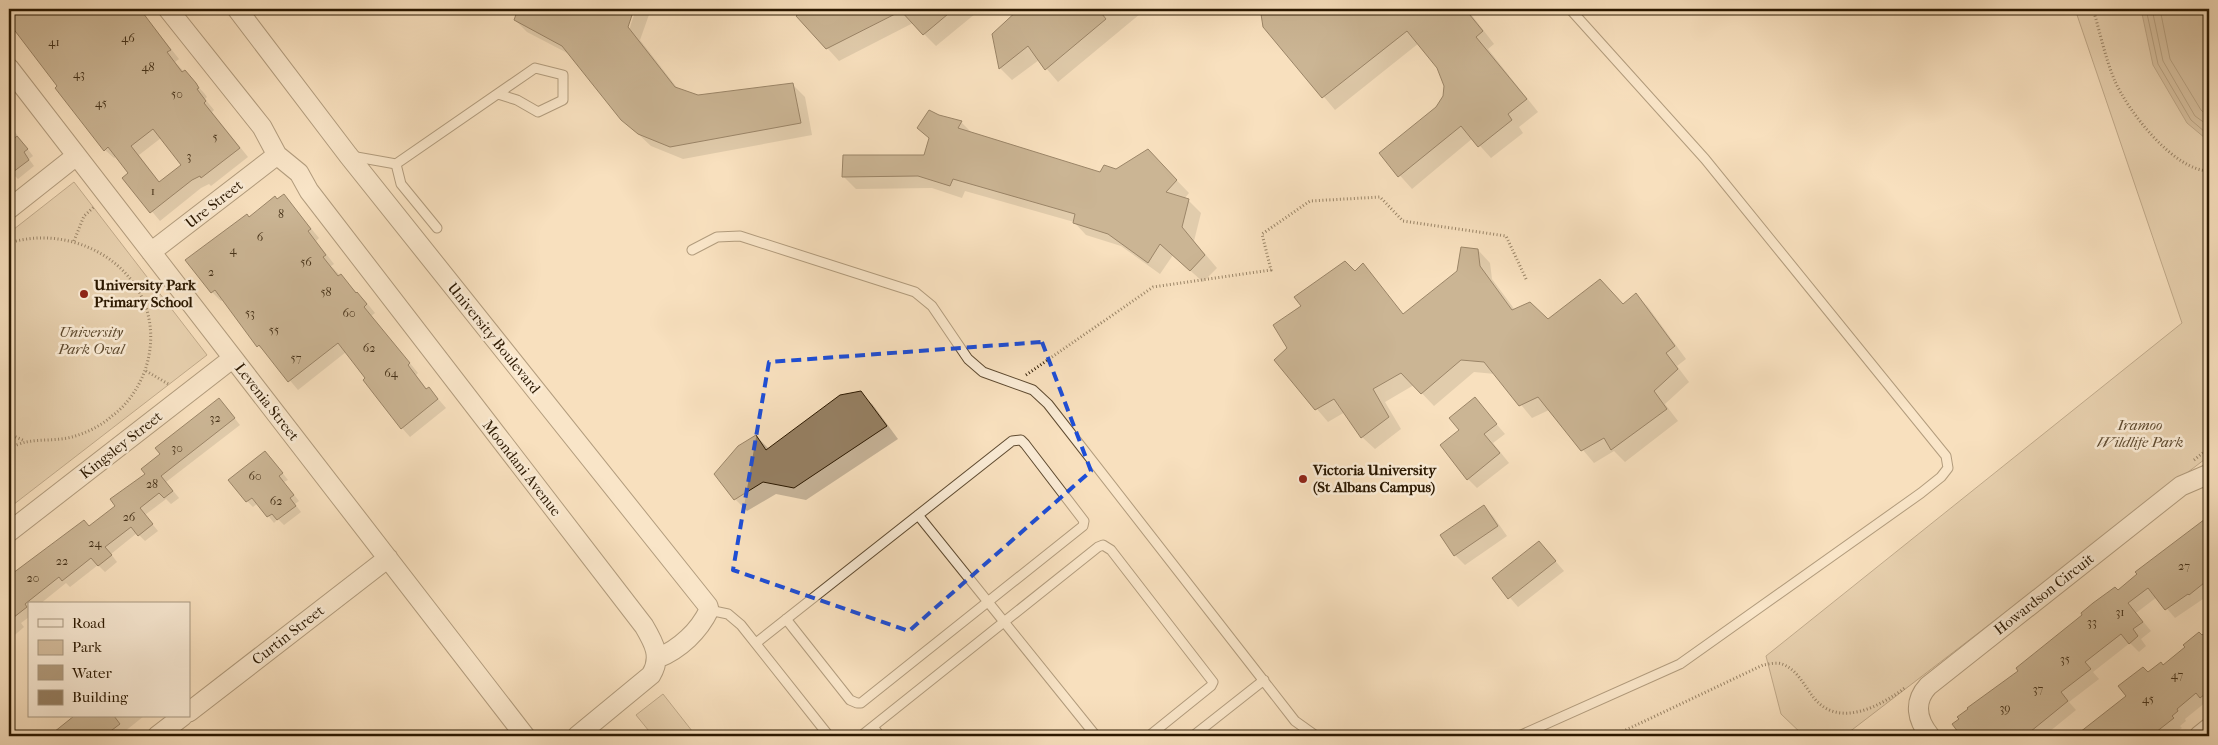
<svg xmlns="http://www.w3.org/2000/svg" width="2218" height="745" font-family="'IM FELL French Canon',serif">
  <rect width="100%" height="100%" fill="#f8e0be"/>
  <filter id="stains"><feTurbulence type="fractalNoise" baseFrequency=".004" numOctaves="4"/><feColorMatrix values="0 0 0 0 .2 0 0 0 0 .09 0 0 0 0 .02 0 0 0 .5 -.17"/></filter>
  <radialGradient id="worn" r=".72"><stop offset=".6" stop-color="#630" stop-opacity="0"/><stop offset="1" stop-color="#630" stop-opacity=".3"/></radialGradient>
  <!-- green -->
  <path fill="#d5be9e" stroke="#806b4f" d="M2075 9H2209V456L1844 736H1804L1781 714 1766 656 2182 323Z
    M74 182 207 355 9 508V233Z
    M663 694 696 736H653L636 715Z"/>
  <!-- water -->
  <path fill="#b29c7d" stroke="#7c674b" d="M2141 9H2209V137L2205 138 2187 123 2153 65Z"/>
  <!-- shadow -->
  <path fill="#0003" fill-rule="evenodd" d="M9 9H134L141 18 156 30 179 59 175 62 204 93 207 97 205 99 214 110 212 112 248 157 211 186 209 184 201 188 160 221 124 178 130 173 117 156 114 158 105 150 9 20ZM161 138 182 165 160 183 139 155Z
    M520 9H633L625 32 628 33 636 9H651L640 40 678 89 698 97 793 85 805 97 812 135 683 159 651 146 622 119 571 55 527 32 515 20Z
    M807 9H981L936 46 913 23 839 61 798 16Z
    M1021 9H1146L1058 82 1039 60 1012 80 1000 68 993 35Z
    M1270 9H1467L1494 44 1488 49 1538 112 1519 127 1523 133 1491 158 1473 138 1412 189 1380 153 1437 108 1444 96 1445 85 1439 67 1419 43 1335 110 1265 26 1263 14Z
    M938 116 961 122 973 134 1101 173 1160 163 1189 193 1184 199 1188 200 1201 213 1194 241 1217 268 1203 282 1173 255 1160 274 1121 246 1086 235 1074 222 965 191 962 198 932 188 856 189 844 177 924 156Z
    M9 124 33 156 29 159 34 166 18 179 13 174 9 177Z
    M284 196 319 238 316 241 334 264 331 266 366 302 375 313 371 316 418 373 416 375 427 389 429 388 446 408 410 437 402 428 346 352 298 390 268 354 258 346 224 299 221 301 212 292 187 261Z
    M1478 250 1490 263 1492 279 1515 310 1548 321 1624 305 1636 295 1648 307 1686 359 1677 366 1689 382 1665 404 1678 421 1625 462 1614 451 1594 463 1549 410 1532 418 1495 374 1474 372 1434 406 1414 385 1385 402 1401 429 1375 449 1362 437 1345 412 1328 422 1275 360 1289 349 1363 265 1404 315 1458 272Z
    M860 393 873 405 898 439 806 500 776 494 747 511 735 499 756 436 769 449Z
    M1475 399 1505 434 1493 443 1509 463 1477 488 1468 479 1460 430Z
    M225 406 240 425 166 482 179 498 171 504 166 499 145 515 158 531 145 541 137 533 111 554 117 562 105 572 98 565 70 587 66 583 40 604H29V617L21 623 24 627 9 640V577L84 521 90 527 117 506 146 474Z
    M271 458 288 480 284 482 299 501 295 504 301 512 284 525 278 519 274 523 258 503 253 507 247 501Z
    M1484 507 1493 516 1507 536 1465 565 1455 555 1442 536Z
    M2209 517V595L2175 618 2157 597 2136 613 2151 631 2141 639 2146 646 2139 652 2130 643 2093 672 2099 679 2069 702 2076 710 2044 736H1963L1954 724 2139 574 2137 572Z
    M1539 542 1564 571 1518 607 1494 579Z
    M2209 629V706L2206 702 2185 719 2186 721 2180 726 2182 728 2171 736H2076L2128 696 2148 674 2163 666Z
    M76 716H144L119 736H51Z"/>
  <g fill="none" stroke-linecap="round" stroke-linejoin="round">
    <!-- shore -->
    <path stroke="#6e5a3e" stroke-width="1" d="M2146 9 2158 64 2191 120 2205 132 2209 133
      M2152 9 2163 61 2195 116 2209 126
      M2160 9 2170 59 2201 110 2209 118"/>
  </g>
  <!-- building -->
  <path fill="#968063" stroke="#2b1800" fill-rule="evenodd" d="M9 9H21L25 14 32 9H140L171 50 167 52 182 72 185 70 196 83 199 88 197 89 206 101 204 103 240 148 201 178 200 176 192 180 150 213 122 178 128 173 108 147 104 151 55 88 57 86 9 23ZM153 129 181 165 159 182 131 146Z
    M518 9H634L628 27 675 87 698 95 793 83 801 123 670 147 638 134 621 120 562 46 514 20Z
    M805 9H954L923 35 901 11 826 49 796 16Z
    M1019 9H1098L1106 19 1045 70 1028 46 999 69 992 34Z
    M1268 9H1465L1483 31 1476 37 1527 99 1508 114 1512 120 1478 147 1461 126 1398 177 1379 153 1436 107 1443 96 1444 86 1437 68 1407 31 1322 98 1263 27 1261 14Z
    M929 110 939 115 962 121 958 128 1100 172 1104 165 1116 169 1148 149 1177 180 1166 192 1189 199 1182 227 1205 255 1190 271 1160 244 1148 263 1108 234 1073 223 1075 214 953 179 950 186 918 176 842 177 843 155H924L929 138 917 128Z
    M17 136 28 149 24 152 29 160 9 175V143Z
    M284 194 311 229 308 231 326 255 323 257 338 276 341 274 356 293 357 292 367 304 364 307 410 363 408 365 426 389 429 387 438 399 401 429 363 380 365 378 338 343 288 382 259 345 257 347 215 290 211 293 185 260 247 214 249 217 275 196 277 199Z
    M1461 247 1478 249 1480 266 1512 310 1530 302 1548 319 1600 279 1623 304 1636 293 1675 346 1666 353 1678 369 1654 391 1667 409 1611 450 1604 438 1581 451 1538 397 1519 406 1484 362 1461 360 1421 394 1401 373 1373 389 1389 417 1361 438 1334 399 1315 410 1274 360 1287 348 1273 325 1301 306 1294 297 1345 261 1355 271 1363 263 1403 314 1457 271Z
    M861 391 887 426 794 488 763 482 734 500 714 474 738 446 756 435 766 450 840 395Z
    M1475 397 1497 424 1484 434 1500 453 1467 480 1440 445 1459 430 1449 418Z
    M219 398 235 418 161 476 173 491 164 498 159 493 140 508 153 524 138 536 131 527 105 547 112 555 98 566 91 558 62 581 59 577 25 604 27 607 9 621V576L84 520 89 526 115 506 110 499 145 474 141 469 160 454 155 448Z
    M265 451 283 473 279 476 294 495 290 498 296 506 277 520 272 514 267 517 252 498 246 502 228 480Z
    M1484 505 1498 526 1454 556 1440 535Z
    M2209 516V579L2189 595 2188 594 2165 610 2148 588 2128 603 2143 622 2133 629 2138 636 2129 644 2121 634 2085 662 2091 669 2061 692 2068 701 2025 736H1961L1952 724 1959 719 1957 717 1968 709 1967 708 2018 671 2016 668 2082 615 2081 613 2093 603 2115 587 2118 590 2137 574 2135 572Z
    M1539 541 1556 561 1508 599 1492 578Z
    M2209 629V691L2200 698 2196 693 2177 709 2178 711 2172 716 2174 718 2151 736H2075L2126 696 2118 686 2143 667 2148 672 2161 662 2163 665 2185 647 2183 645 2199 632 2202 635Z
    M74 716H114L120 724 104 736H49Z"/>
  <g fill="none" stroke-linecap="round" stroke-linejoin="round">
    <defs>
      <path id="lane" d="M351 156 396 164 535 68 563 75V100L538 112 517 100 498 94
        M396 164 401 184 437 228
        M692 250 717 237 740 236 915 292 932 306 968 359 983 372 1033 390 1048 404 1295 721 1316 736
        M918 515 1096 736
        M709 610 728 614 741 625 829 736
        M756 643 1012 441 1021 440 1025 444 1084 521 1083 526 861 703H857L850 700 786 619
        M873 727 880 736
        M861 736 1098 547 1103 545 1111 550 1213 682 1211 686 1149 736
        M1193 736 1264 680
        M1519 736 1680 664 1921 493 1941 477 1948 468 1946 456 1705 159 1570 9"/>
      <path id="street" d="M168 9 262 127 277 155 299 173 309 191 644 626C654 643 662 657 651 675L577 736
        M237 9 348 155 708 606 709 610C699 631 680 649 658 658
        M9 68 525 736
        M9 209 76 156
        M151 252 277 155
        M9 532 233 358
        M189 712 388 558
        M157 736 183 716
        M1930 736C1917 720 1913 702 1928 686L2181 486 2209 474
        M2199 736 2209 728"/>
    </defs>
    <!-- lane casing -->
    <use href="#lane" stroke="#5e4a30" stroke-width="11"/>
    <!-- street casing -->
    <use href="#street" stroke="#5e4a30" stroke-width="21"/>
    <!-- path -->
    <path stroke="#2b1800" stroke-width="3" stroke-dasharray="1 2.5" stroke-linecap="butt" d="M2093 9C2100 32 2105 57 2114 79 2127 110 2173 170 2209 171
      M74 241 84 216 95 206
      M9 243C83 220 167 278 148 360 143 381 130 403 112 416 101 426 86 433 72 437 57 441 41 439 26 442 21 443 14 446 9 448
      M146 371 170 385
      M1026 375 1153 287 1271 270 1262 234 1310 201 1380 197 1403 221 1506 236 1527 281
      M9 434 25 441
      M2194 460 2209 448
      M134 736 142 730
      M1613 736 1763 665C1769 664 1777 662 1782 664 1797 669 1805 687 1814 698 1839 729 1881 706 1906 687"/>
    <!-- lane -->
    <use href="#lane" stroke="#faebd5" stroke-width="9"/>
    <!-- street -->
    <use href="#street" stroke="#faebd5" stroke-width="19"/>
  </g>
  <!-- marked area -->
  <path d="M0 0H2218V745H0ZM1042 342 1091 471 909 631 733 570 769 362Z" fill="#f8e0be" fill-opacity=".55" fill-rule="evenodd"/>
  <path fill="none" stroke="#1d4ed8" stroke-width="4" stroke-dasharray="10 6" stroke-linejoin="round" d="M1042 342 1091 471 909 631 733 570 769 362Z"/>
  <!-- markers -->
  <g fill="#8f2418" stroke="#faebd5" stroke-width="2">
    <circle cx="84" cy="294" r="5"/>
    <circle cx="1303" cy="479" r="5"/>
  </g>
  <g text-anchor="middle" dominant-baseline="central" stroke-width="5" stroke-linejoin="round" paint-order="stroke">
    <!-- number labels -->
    <g font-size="12" fill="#463219">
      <text x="128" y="38">46</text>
      <text x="54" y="42">41</text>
      <text x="148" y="67">48</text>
      <text x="79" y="74">43</text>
      <text x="177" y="94">50</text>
      <text x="101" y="103">45</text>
      <text x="215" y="137">5</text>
      <text x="189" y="156">3</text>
      <text x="153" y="191">1</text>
      <text x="281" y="214">8</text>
      <text x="260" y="237">6</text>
      <text x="233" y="250">4</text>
      <text x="306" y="262">56</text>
      <text x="211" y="272">2</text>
      <text x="326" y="292">58</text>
      <text x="250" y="313">53</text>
      <text x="349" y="313">60</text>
      <text x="274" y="330">55</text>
      <text x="369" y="348">62</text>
      <text x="296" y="358">57</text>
      <text x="391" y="373">64</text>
      <text x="215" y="418">32</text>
      <text x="177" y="448">30</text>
      <text x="255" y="476">60</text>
      <text x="152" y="484">28</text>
      <text x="276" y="501">62</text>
      <text x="129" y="517">26</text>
      <text x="95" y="543">24</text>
      <text x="62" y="561">22</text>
      <text x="2184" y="566">27</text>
      <text x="33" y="578">20</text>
      <text x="2120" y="612">31</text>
      <text x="2092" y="622">33</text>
      <text x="2065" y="659">35</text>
      <text x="2177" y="675">47</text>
      <text x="2038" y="689">37</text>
      <text x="2148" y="699">45</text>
      <text x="2005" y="708">39</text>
    </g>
    <!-- street labels -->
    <g font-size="15" fill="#2b1800" stroke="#faebd5">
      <text transform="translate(214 204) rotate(-38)">Ure Street</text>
      <text transform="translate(494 338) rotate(51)">University Boulevard</text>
      <text transform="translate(267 402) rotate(52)">Levenia Street</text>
      <text transform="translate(121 445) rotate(-38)">Kingsley Street</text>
      <text transform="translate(522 468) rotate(52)">Moondani Avenue</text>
      <text transform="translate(2044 594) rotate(-38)">Howardson Circuit</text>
      <text transform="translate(288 635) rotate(-38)">Curtin Street</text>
    </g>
    <!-- poi labels -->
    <g font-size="15" font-weight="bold" fill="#2b1800" stroke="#faebd5" text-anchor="start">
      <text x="94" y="285">University Park<tspan x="94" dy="17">Primary School</tspan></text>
      <text x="1313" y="470">Victoria University<tspan x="1313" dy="17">(St Albans Campus)</tspan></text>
    </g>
    <!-- park labels -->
    <g font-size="15" font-style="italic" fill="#5e4a2f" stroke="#faebd5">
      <text x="91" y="332">University<tspan x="91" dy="17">Park Oval</tspan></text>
      <text x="2140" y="425">Iramoo<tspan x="2140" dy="17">Wildlife Park</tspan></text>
    </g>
  </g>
  <!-- margin -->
  <rect width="2218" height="745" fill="none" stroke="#f8e0be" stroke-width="30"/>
  <rect x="10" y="10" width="2198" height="725" fill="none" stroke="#2b1800" stroke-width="2.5"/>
  <rect x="15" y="15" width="2188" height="715" fill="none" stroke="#2b1800"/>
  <!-- legend -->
  <rect x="28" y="602" width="162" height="115" fill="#faebd5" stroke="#a79780"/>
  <rect x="38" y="619" width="25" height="8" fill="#faebd5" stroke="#a79780"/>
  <text x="72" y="628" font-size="15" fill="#2b1800">Road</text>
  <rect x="38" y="640" width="25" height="15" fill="#d5be9e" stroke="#a79780"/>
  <text x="72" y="652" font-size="15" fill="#2b1800">Park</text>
  <rect x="38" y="665" width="25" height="15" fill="#b29c7d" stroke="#a79780"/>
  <text x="72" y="678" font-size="15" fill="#2b1800">Water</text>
  <rect x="38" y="690" width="25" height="15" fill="#968063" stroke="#a79780"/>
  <text x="72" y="702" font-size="15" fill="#2b1800">Building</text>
  <rect width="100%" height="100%" filter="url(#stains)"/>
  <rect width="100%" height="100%" fill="url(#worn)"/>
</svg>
